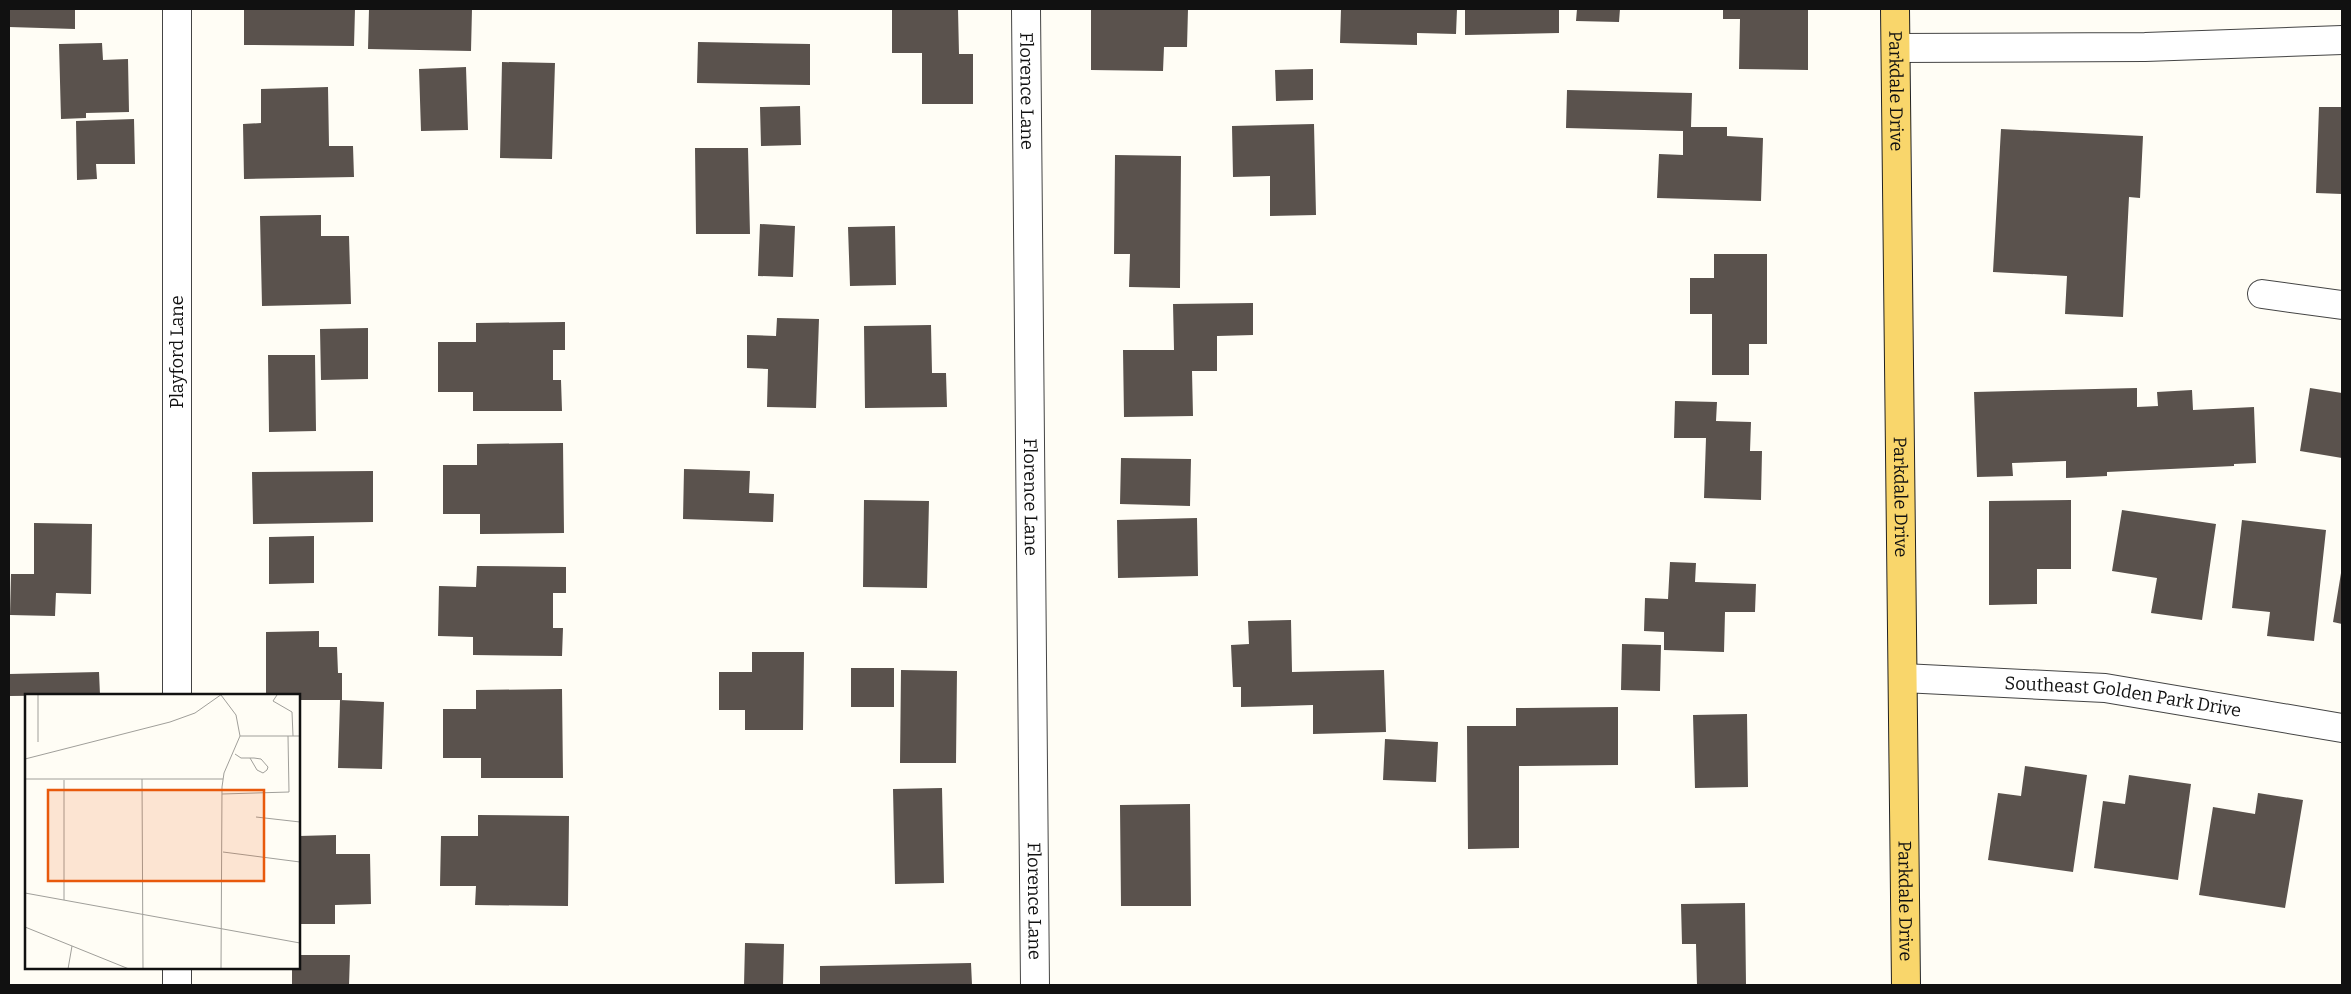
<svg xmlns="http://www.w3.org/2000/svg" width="2351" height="994" font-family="Bitter,serif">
  <rect width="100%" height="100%" fill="#fffdf5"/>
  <!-- building -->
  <path fill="#5a524d" d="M9 9H75V29L9 27Z
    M244 9H355L354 46 244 45Z
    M369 9H472L471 51 368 49Z
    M892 9H958L959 54H973V104H922V53H892Z
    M1091 9H1188L1187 47H1164L1163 71 1091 70Z
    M1341 9H1457L1456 34 1417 33V45L1340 43Z
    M1465 9H1559V33L1465 35Z
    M1577 9H1620L1619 22 1576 21Z
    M1723 9H1808V70L1739 69 1740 19H1723Z
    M698 42 810 44V85L697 83Z
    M102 43 103 60 128 59 129 112 86 113V118L61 119 59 44Z
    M502 62 555 63 552 159 500 158Z
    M466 67 468 130 421 131 419 69Z
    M1313 69V100L1276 101 1275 70Z
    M328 87 329 146H353L354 177 244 179 243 124 261 123V89Z
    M1567 90 1692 93 1691 127H1727V136L1763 138 1761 201 1657 198 1659 154 1683 155V131L1566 128Z
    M800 106 801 145 761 146 760 107Z
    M2319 107H2342V194L2316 193Z
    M134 119 135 164H96L97 179 77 180 76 121Z
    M1314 124 1316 215 1270 216V176L1233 177 1232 126Z
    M2001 129 2143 136 2140 198 2129 197 2123 317 2065 314 2067 276 1993 272Z
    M695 148H748L750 234H696Z
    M1115 155 1181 156 1180 288 1129 287 1130 254H1114Z
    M321 215V236H349L351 304 262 306 260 216Z
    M760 224 795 226 793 277 758 276Z
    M895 226 896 285 850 286 848 227Z
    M1714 254H1767V344H1749V375H1712V314H1690V278H1714Z
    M1253 303V335L1217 336V371H1192L1193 416 1124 417 1123 350H1174L1173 304Z
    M777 318 819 319 816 408 767 407 768 369 747 368V335L776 336Z
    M565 322V350H553V380H561L562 411H473V392H438V342H476V323Z
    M931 325 932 373H946L947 407 865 408 864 326Z
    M368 328V379L321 380 320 329Z
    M268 355H315L316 431 269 432Z
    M2137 388V407L2158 406 2157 392 2192 390 2193 410 2254 407 2256 463 2234 464V466L2107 472V476L2066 478V461L2012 463 2013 476 1977 477 1974 392Z
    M2310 388 2342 393V458L2300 451Z
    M1675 401 1717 402 1716 421 1751 422 1750 451H1762L1761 500 1704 498 1706 438H1674Z
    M563 443 564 533 480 534V514H443V465H477V444Z
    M1121 458 1191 459 1190 506 1120 504Z
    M684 469 750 471 749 493 774 494 773 522 683 519Z
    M373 471V522L253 524 252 472Z
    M864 500 929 501 927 588 863 587Z
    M2071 500V569H2037V604L1989 605V501Z
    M2122 510 2216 524 2202 620 2151 613 2157 578 2112 571Z
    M1197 518 1198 576 1118 578 1117 520Z
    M2242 520 2326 530 2314 641 2267 636 2270 612 2232 608Z
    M34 523 92 524 91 594 56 593 55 616 10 615 11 574H34Z
    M314 536V583L269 584V537Z
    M1670 562 1696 563 1695 582 1756 584 1755 612H1725L1724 652 1664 650V632L1644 631 1645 598 1668 599Z
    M477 566 566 567V593H553V628H563L562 656 473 655V637L438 636 439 586 476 587Z
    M2341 573 2342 574V624L2333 622Z
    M1291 620 1292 672 1384 670 1386 732 1313 734V705L1241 707V687H1233L1231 645 1249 644 1248 621Z
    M319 631V647H337L338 673H342V700H299V695H266V632Z
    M1622 644 1661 645 1660 691 1621 690Z
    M752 652H804L803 730H745V710H719V672H752Z
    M851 668H894V707H851Z
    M901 670 957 671 956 763H900Z
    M99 672 100 695 9 696V674Z
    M562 689 563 778H481V758H443V709H476V690Z
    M340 700 384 702 382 769 338 768Z
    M1618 707V765L1519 766V848L1468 849 1467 726H1516V708Z
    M1747 714 1748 787 1695 788 1693 715Z
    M1385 739 1438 742 1436 782 1383 780Z
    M2025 766 2087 775 2073 872 1988 860 1998 793 2021 796Z
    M2129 775 2191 784 2178 880 2094 868 2103 801 2125 804Z
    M942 788 944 883 895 884 893 789Z
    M2258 793 2303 800 2285 908 2199 895 2213 807 2255 814Z
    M1190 804 1191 906H1121L1120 805Z
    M478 815 569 816 568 906 475 905 476 886H440L441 836H478Z
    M336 835V854H370L371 904 335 905V924H299V836Z
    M1745 903 1746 985H1697L1696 944H1682L1681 904Z
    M745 943 784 944 783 985H744Z
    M299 955H350L349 985H292V968H299Z
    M971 963 972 985H820V966Z"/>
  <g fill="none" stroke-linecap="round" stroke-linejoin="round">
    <defs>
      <g id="minor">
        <path d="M177 9V695"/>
        <path id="s1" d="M1026 9 1035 985"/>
        <path d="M1896 48 2145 47 2342 40"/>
        <path d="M2262 294 2342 305"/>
        <path id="s2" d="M1903 678 2105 688 2342 728"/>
        <path d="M177 968V985"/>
      </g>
      <g id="major">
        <path id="s3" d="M1895 9 1906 985"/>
      </g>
    </defs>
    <!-- minor casing -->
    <use href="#minor" stroke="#444" stroke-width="30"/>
    <!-- major casing -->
    <use href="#major" stroke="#222" stroke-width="30"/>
    <!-- minor -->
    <use href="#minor" stroke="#fff" stroke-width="28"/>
    <!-- major -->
    <use href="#major" stroke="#f9d66b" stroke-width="28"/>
  </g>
  <g text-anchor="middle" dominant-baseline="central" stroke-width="5" stroke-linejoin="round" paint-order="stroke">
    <!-- street labels -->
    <g font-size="18" fill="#111" stroke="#fff">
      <text stroke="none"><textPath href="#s1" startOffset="82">Florence Lane</textPath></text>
      <text stroke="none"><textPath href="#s3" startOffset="82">Parkdale Drive</textPath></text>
      <text transform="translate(177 352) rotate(-90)">Playford Lane</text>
      <text stroke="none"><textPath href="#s1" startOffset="488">Florence Lane</textPath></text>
      <text stroke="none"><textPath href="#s3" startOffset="488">Parkdale Drive</textPath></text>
      <text stroke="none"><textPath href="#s2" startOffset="221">Southeast Golden Park Drive</textPath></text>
      <text stroke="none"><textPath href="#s1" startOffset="892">Florence Lane</textPath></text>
      <text stroke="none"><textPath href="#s3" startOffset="892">Parkdale Drive</textPath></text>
    </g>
  </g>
  <!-- overview -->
  <g transform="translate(25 694)">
    <rect width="275" height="275" fill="#fffdf5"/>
    <path fill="none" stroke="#a09f9a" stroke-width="1" d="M13 0V48M252 1 248 7 267 18 268 42M215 42H275M210 60 216 64H229L236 65 243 73 242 76 238 79 232 76 225 64M0 65 145 28 170 19 197 0M0 85H198M117 85 118 275M39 86V206M197 100 264 98 263 42M231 123 275 128M198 158 275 168M0 199 275 249M0 233 104 275M43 275 47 252M196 275 197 93 199 79 215 42 211 21 196 1"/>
    <path fill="#e8590c" fill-opacity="0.15" stroke="#e8590c" stroke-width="2.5" d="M23 96H239V187H23Z"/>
    <rect width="275" height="275" fill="none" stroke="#111" stroke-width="2.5"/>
  </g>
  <!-- border -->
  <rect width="2351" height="994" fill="none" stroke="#111111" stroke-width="20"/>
</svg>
